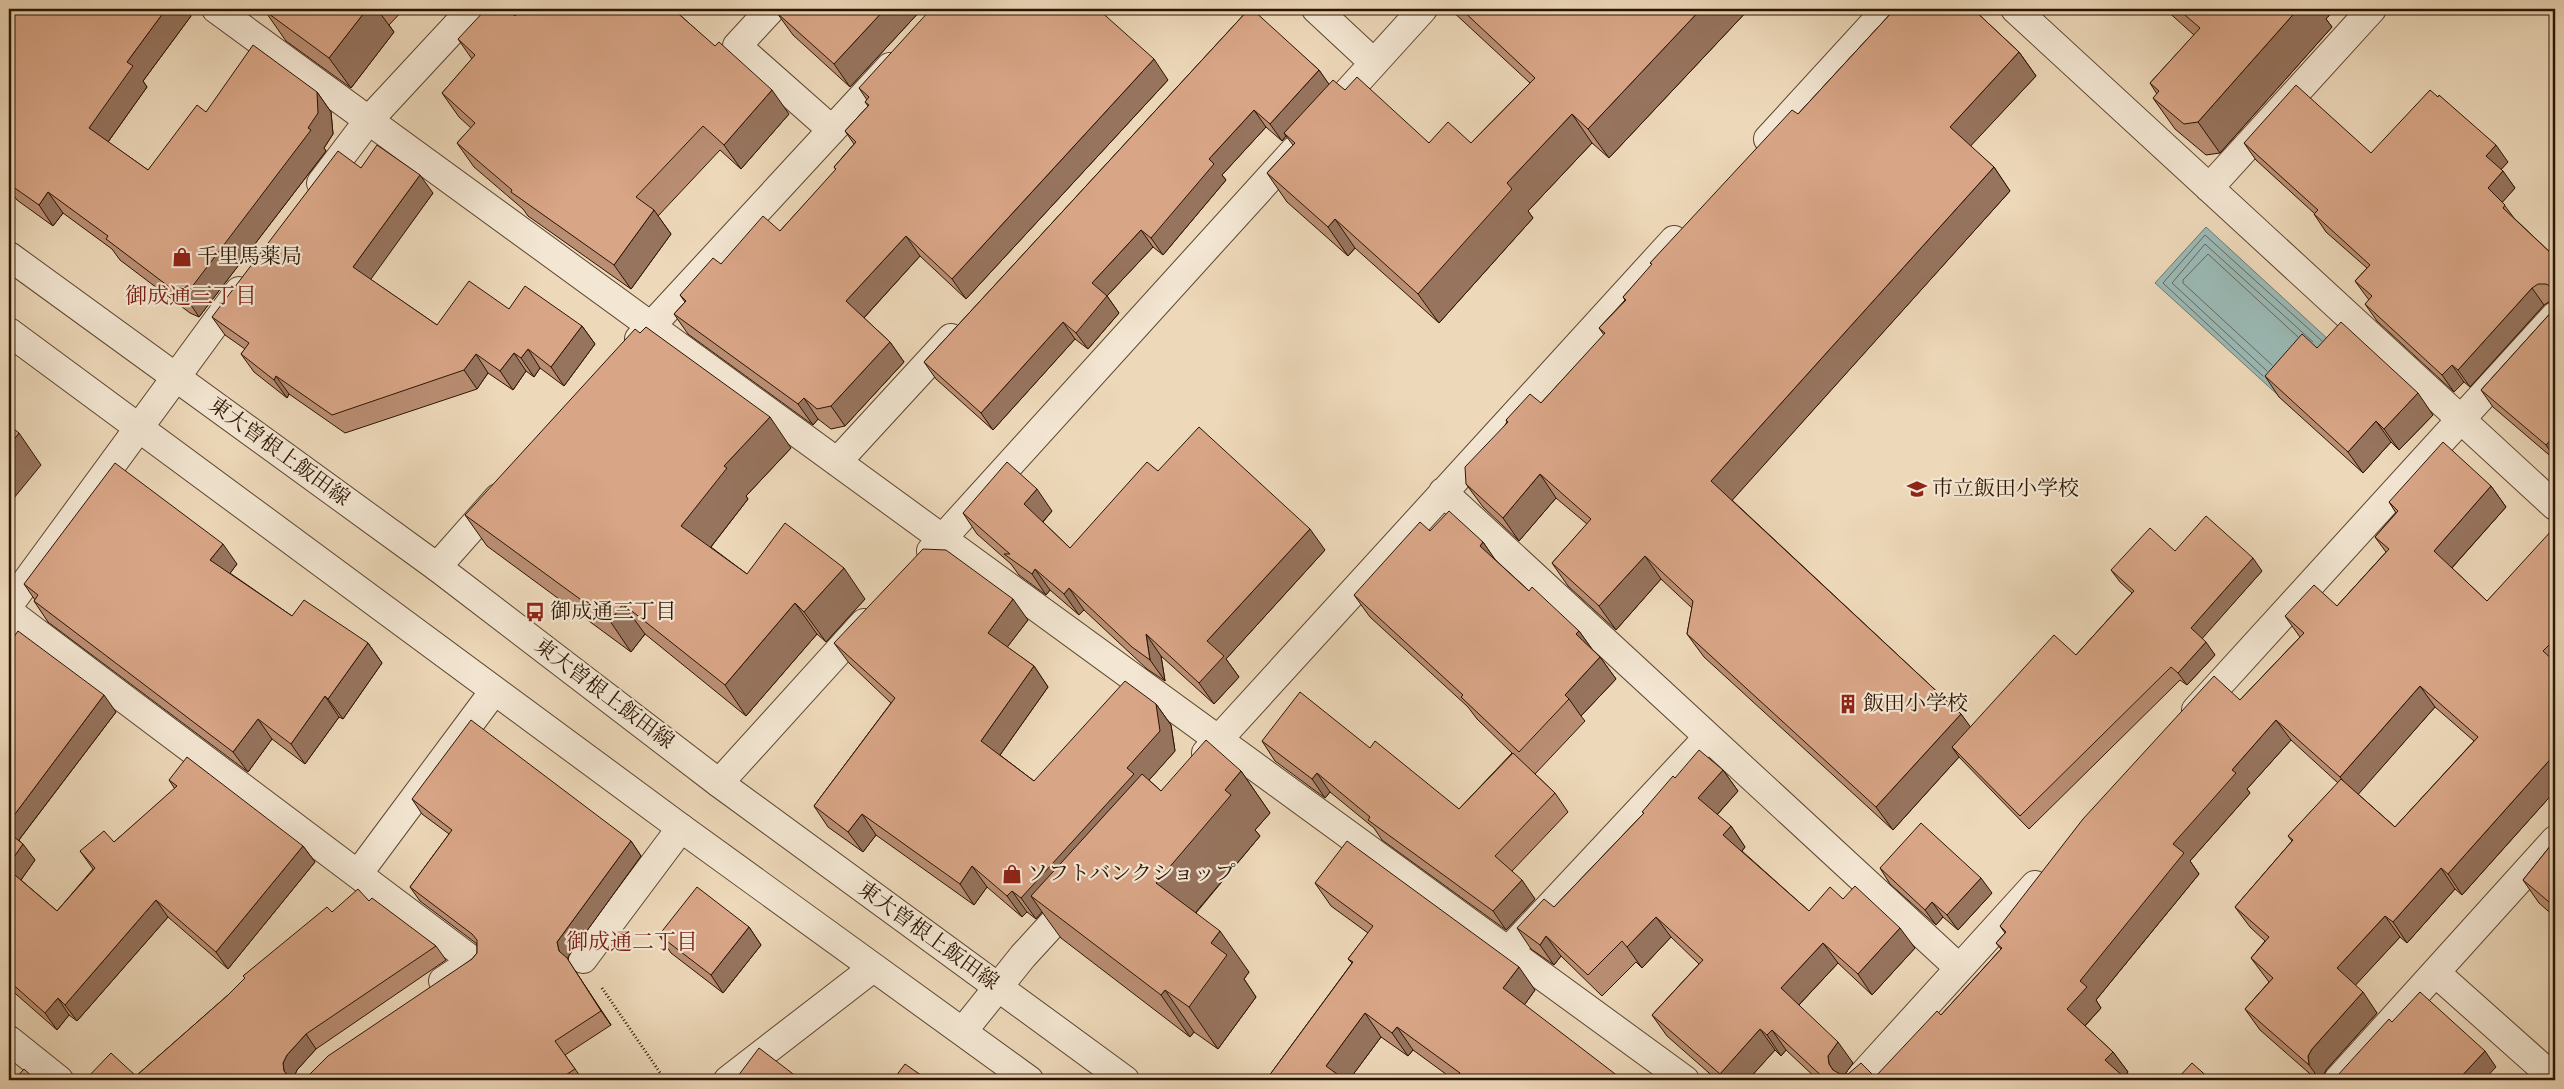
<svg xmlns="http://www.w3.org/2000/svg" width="2564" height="1089" font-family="'IM FELL DW Pica','Noto Serif JP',serif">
  <rect width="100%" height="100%" fill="#edd8b9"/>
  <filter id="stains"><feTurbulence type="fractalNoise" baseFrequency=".004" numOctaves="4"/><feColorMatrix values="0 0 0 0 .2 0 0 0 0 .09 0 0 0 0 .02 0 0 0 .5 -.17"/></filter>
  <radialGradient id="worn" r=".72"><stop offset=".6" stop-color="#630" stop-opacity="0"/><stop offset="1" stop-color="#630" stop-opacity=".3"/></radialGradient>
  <!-- water -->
  <path fill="#9ab9b5" stroke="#6e776e" d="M2206 227 2330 341 2279 396 2155 283Z"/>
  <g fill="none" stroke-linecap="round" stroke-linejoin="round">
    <!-- shore -->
    <path stroke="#63665c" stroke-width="1" d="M2272 365 2183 283V280L2208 254 2298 337
      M2267 371 2172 283 2205 244 2313 342
      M2263 376 2163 283 2205 235 2322 341"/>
    <defs>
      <path id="minor" d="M216 9 1685 1080
        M771 9 737 46 832 130
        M1316 9 1374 63
        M2015 9 2555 506
        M1334 107 1423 9
        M1768 139 1887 9
        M321 183 368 121 472 9
        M2209 188 2372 9
        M639 339 890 67
        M837 462 951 338
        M1443 492 1959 968
        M931 551 1295 150
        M437 567 498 498
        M9 605 239 291
        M9 612 473 961 443 981
        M2196 710 2555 316
        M1206 753 1674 240
        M719 783 864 623
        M358 874 494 691
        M1508 951 1708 737
        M583 959 681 828
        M2436 973 2555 1079
        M963 1031 1023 956 1077 897
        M9 1040 59 1080
        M728 1080 873 968
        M1858 1080 2035 885
        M2338 1080 2555 840"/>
      <path id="tertiary" d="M9 256 437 567 719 783 1125 1080
        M9 332 681 828 1029 1080"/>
    </defs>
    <!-- minor casing -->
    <use href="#minor" stroke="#5c4530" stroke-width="30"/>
    <!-- tertiary casing -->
    <use href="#tertiary" stroke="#5c4530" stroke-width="30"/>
    <!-- path -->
    <path stroke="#2c1403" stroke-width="3" stroke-dasharray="1 2.5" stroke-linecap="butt" d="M602 988 665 1080"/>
    <!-- minor -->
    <use href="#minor" stroke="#f3e6d2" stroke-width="28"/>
    <!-- tertiary -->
    <use href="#tertiary" stroke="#f3e6d2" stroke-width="28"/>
  </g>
  <!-- wall -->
  <path fill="#ba8e73" stroke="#2c1403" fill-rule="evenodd" d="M9 9H186L191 16 143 81 147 87 108 142 148 170 206 112 317 92 331 112 333 134 324 148 326 151 199 317 190 313 120 260 112 249 63 213 53 226 17 200 9 189Z
    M267 9H404L389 25 394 32 351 88 286 41 265 11Z
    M922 9 850 87 793 35 777 13Z
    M1249 9 1319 70 1329 85 1345 90 1429 143H1471L1530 83 1450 9H1749L1609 158 1592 143 1528 211 1533 218 1439 323 1355 248 1348 256 1287 202 1267 173 1293 145 1286 136 1282 141 1266 127 1222 175 1226 180 1163 255 1153 247 1107 296 1119 313 1088 349 1075 339 993 430 936 379 924 362Z
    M1890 9H1973L2019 52 2036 76 1970 146 1994 167 2010 191 1732 500 1961 714 1970 727 2076 655 2132 593 2120 582 2111 570 2175 551 2262 571 2202 638 2215 655 2187 685 2180 680 2029 829 1959 757 1893 830 1704 657 1687 634 1692 608 1661 579 1616 630 1568 586 1552 563 1587 524 1556 498 1519 541 1483 507 1466 484 1507 422 1506 420 1541 403 1604 335 1599 328 1625 300 1623 297 1652 265 1650 263 1798 114 1892 12Z
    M2165 9H2335L2326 19 2332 27 2220 153 2206 155 2175 129 2153 98 2157 94 2150 83 2194 35Z
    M565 10 680 15 789 114 741 169 720 150 658 216 671 234 631 289 528 216 523 209 474 167 457 143 471 128 459 117 442 93 472 59 458 39 515 16Z
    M1168 80 966 299 920 256 864 318 890 342 904 362 845 426 831 429 818 419 813 425 688 334 674 314 685 302 680 295 721 264 780 231 836 170 834 167 854 144 845 131 868 106 865 102 867 100 859 88Z
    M2244 143 2371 153 2508 162 2501 169 2515 188 2502 202 2514 218 2555 257V301H2550L2544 305 2470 387 2464 382 2454 392 2377 321 2365 304 2369 300 2355 281 2367 268 2326 232 2314 214H2315L2256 160Z
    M361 168 433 193 370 279 437 325 509 309 582 326 595 344 564 386 540 368 534 377 526 371 513 390 488 373 477 389 345 433 289 394 287 398 254 372 241 354 245 349 225 335 212 317Z
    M2555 308V460L2493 407 2481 390Z
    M2317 348 2433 415 2399 450 2391 442 2363 473 2279 397 2265 376Z
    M791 448 746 496 748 499 711 547 747 574 865 599 826 642 817 634 746 716 645 634 631 652 487 546 465 515Z
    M1158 471 1325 550 1226 659 1239 677 1214 704 1161 656 1165 681 1147 669 1084 610 1079 615 1050 590 1046 595 1019 575 1011 564 977 534 963 513 1052 511 1043 522 1070 548Z
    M2491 486 2506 507 2452 568 2487 601 2555 531V791L2462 895 2455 889 2407 943 2400 937 2355 985 2377 1013 2326 1070 2323 1077V1080H2317L2260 1030 2245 1009 2269 982 2251 958 2265 941 2250 927 2235 907 2292 841 2288 836 2338 783 2291 740 2247 789 2250 793 2190 861 2199 874 2096 1000 2101 1008 2085 1026 2113 1052 2128 1072 2124 1077 2127 1080H1818L1786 1050 1781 1056 1775 1050 1748 1080H1717L1667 1036 1652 1015 1699 964 1671 937 1642 968 1636 962 1602 996 1561 956 1554 965 1531 949 1517 928 1554 907 1643 814 1675 778 1723 770 1738 791 1717 815 1731 826 1745 847 1742 851 1809 911 1843 899 1915 948 1872 995 1838 963 1799 1005 1853 1063 1845 1074 1875 1077 1941 1015 2001 949 1996 943 2005 933 2000 926 2240 700 2300 637 2285 616 2337 606 2386 552 2375 537 2396 513 2389 502ZM2435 707 2474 741 2395 827 2358 794Z
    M1430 531 1483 542 1495 560 1529 591 1579 631 1591 648 1600 657 1616 679 1581 716 1585 721 1535 774 1555 793 1568 812 1512 871 1535 899 1506 930 1382 840 1374 828 1330 792 1325 798 1275 761 1262 741 1370 748 1459 809 1512 753 1477 719 1468 707 1370 617 1354 595Z
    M237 564 230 573 292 616 368 643 382 663 343 719 339 717 305 764 272 739 248 772 48 622 34 601 35 600 24 584Z
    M1028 620 1007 647 1034 666 1048 687 1000 755 1034 781 1156 704 1171 725 1175 751 1149 780 1161 791 1241 771 1270 813 1255 830 1260 836 1196 913 1249 972 1244 979 1256 997 1218 1049 1194 1032 1190 1037 1061 938 1042 912 1036 919 1027 912 1022 917 987 887 974 905 876 835 863 852 828 827 814 806 891 703 849 663 834 643Z
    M9 644 116 712 19 840 35 860 21 880 57 911 93 869 80 851 114 842 175 789 169 780 303 846 315 862 228 969 168 917 77 1021 69 1015 57 1030 9 988Z
    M412 799 631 841 641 856 568 957V960L611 1025 565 1055 583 1080H302H304L472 959 477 953V944L420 901 410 887 449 834 422 814Z
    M2555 840V917L2539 903 2523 880Z
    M1880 868 1992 893 1958 930 1943 917 1936 925 1890 884Z
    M1315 883 1535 990 1525 1004 1454 1080 1413 1050 1408 1056 1381 1037 1349 1080H1266L1352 963 1348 959 1368 933 1331 906Z
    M369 901 436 946 446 960 316 1049 297 1070 294 1077V1080L136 1076 228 995 245 978 243 976 332 912Z
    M749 927 761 945 723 993 671 953 659 935Z"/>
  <!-- shaded-wall -->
  <path fill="#97745e" stroke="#2c1403" d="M166 9H186L191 16 143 81 147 87 103 149 89 128 127 62Z
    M367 9H377L394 32 351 88 329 58Z
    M667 9H686L675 20Z
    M885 9H922L850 87 834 64Z
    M1701 9H1749L1609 158 1588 129Z
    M2298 9H2335L2326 19 2332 27 2220 153 2198 122Z
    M2019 52 2036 76 1966 151 1950 127Z
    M1154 59 1168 80 966 299 952 279Z
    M1319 70 1331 87 1284 133 1286 136 1282 141 1270 124Z
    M772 90 789 114 741 169 724 145Z
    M317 92 331 112 333 134 324 148 326 151 199 317 185 296 308 128Z
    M1254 110 1266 127 1222 175 1226 180 1163 255 1151 238 1209 159Z
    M1572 114 1592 143 1528 211 1533 218 1439 323 1418 294 1507 183Z
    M2496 145 2508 162 2498 173 2486 156Z
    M1994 167 2010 191 1728 505 1711 481Z
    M2503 171 2515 188 2500 205 2488 188Z
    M420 175 433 193 366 286 353 267Z
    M48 192 63 213 53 226 39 205Z
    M654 210 671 234 631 289 614 265Z
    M1335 219 1355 248 1348 256 1328 227Z
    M1141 230 1153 247 1107 296 1119 313 1088 349 1076 333 1092 283Z
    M906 236 920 256 860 322 846 301Z
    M2532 288 2544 305 2470 387 2458 370Z
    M1063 322 1075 339 993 430 981 413Z
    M582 326 595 344 564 386 551 367Z
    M890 342 904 362 845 426 831 406Z
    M528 349 540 368 534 377 521 358Z
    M514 353 526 371 513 390 500 371Z
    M476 354 488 373 477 389 464 370Z
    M2452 365 2464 382 2454 392 2442 375Z
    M276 376 289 394 287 398 274 380Z
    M2418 393 2433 415 2399 450 2384 429Z
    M804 398 818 419 813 425 798 404Z
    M770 417 791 448 746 496 748 499 703 557 681 526 724 466Z
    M2376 421 2391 442 2363 473 2348 452Z
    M19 433 41 465 9 504V446Z
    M2555 435V458L2546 445Z
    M1540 474 1556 498 1519 541 1503 518Z
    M2491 486 2506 507 2448 572 2434 551Z
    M1037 489 1052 511 1039 526 1024 504Z
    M1310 529 1325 550 1226 659 1239 677 1214 704 1199 683 1207 641Z
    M1483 542 1499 565 1480 546Z
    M223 544 237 564 225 580 210 560Z
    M1645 556 1661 579 1616 630 1599 606Z
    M2253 558 2262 571 2200 641 2191 628Z
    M844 568 865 599 826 642 804 612Z
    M1035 569 1050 590 1046 595 1032 574Z
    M1069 588 1084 610 1079 615 1064 594Z
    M1013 599 1028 620 1002 654 988 633Z
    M795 603 817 634 746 716 725 685Z
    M623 604 645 634 631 652 610 621Z
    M1579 631 1595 653 1576 634Z
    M1146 634 1161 656 1165 681 1150 660Z
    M2206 642 2215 655 2187 685 2178 673Z
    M368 643 382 663 343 719 328 699Z
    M1600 657 1616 679 1581 716 1569 699 1565 695Z
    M1034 666 1048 687 995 762 981 741Z
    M2420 686 2435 707 2355 798 2340 777Z
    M104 695 116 712 15 845 9 837V822Z
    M325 696 339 717 305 764 291 744Z
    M1156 704 1171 725 1175 751 1143 787 1031 896 1042 912 1036 919 1021 898 1127 768Z
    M1961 714 1978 737 1952 747 1959 757 1893 830 1876 807Z
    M258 719 272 739 248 772 233 752Z
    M2276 720 2291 740 2247 789 2250 793 2190 861 2199 874 2096 1000 2101 1008 2081 1030 2067 1009 2080 981 2173 844 2232 770Z
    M2555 754V791L2462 895 2448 874Z
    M1723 770 1738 791 1713 819 1698 798Z
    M1241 771 1270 813 1255 830 1260 836 1185 925 1156 883 1225 790Z
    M1317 773 1330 792 1325 798 1312 779Z
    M862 814 876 835 863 852 848 832Z
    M1731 826 1745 847 1738 856 1723 835Z
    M631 841 641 856 568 957V960L611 1025 559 951 557 942Z
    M23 844 35 860 18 884 9 871V864Z
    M303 846 315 862 228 969 216 952Z
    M972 866 987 887 974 905 960 884Z
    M2441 868 2455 889 2407 943 2393 922Z
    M1981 878 1992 893 1958 930 1947 915Z
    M1522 880 1535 899 1506 930 1493 911Z
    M1012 891 1027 912 1022 917 1007 896Z
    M156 900 168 917 77 1021 65 1005Z
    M1932 902 1943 917 1936 925 1925 910Z
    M2385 916 2400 937 2352 989 2337 968Z
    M1656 917 1671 937 1642 968 1627 947Z
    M749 927 761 945 723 993 711 975Z
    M1900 928 1915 948 1872 995 1858 974Z
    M1220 931 1249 972 1244 979 1256 997 1218 1049 1189 1007 1211 943Z
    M1546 936 1561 956 1554 965 1540 945Z
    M1823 943 1838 963 1795 1009 1781 988Z
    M1519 967 1535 990 1520 1011 1503 988Z
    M1165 990 1194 1032 1190 1037 1161 995Z
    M2363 992 2377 1013 2326 1070 2323 1077V1080H2320L2309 1065 2308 1056 2312 1049Z
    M58 998 69 1015 57 1030 45 1013Z
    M1365 1013 1381 1037 1349 1080H1336L1326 1066Z
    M1397 1027 1413 1050 1408 1056 1392 1033Z
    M1760 1029 1775 1050 1748 1080H1724L1720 1074Z
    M1772 1030 1786 1050 1781 1056 1767 1035Z
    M306 1034 316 1049 297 1070 294 1077V1080H291L284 1071 283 1063 287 1055Z
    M1838 1042 1853 1063 1843 1077 1840 1080 1829 1064 1828 1056Z
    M2485 1051 2496 1067 2484 1080H2458Z
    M2113 1052 2128 1072 2121 1080 2105 1060Z"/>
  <!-- building -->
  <path fill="#d8a586" stroke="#2c1403" d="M9 9H166L127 62 133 66 89 128 148 170 197 105 206 112 253 45 317 92 318 113 308 128 311 130 185 296 176 292 106 239 108 236 48 192 39 205 9 184Z
    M267 9H367L329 58 265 11Z
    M486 9H507L515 16 521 9H564L565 10 567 9H673L715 46 719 42 772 90 724 145 703 126 636 197 654 210 614 265 511 192 512 190 457 143 475 123 442 93 475 55 458 39Z
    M781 9H885L834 64 777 13Z
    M931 9H1098L1154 59 952 279 906 236 846 301 890 342 831 406 817 409 804 398 798 404 674 314 686 301 680 295 713 258 721 264 763 216 780 231 836 169 834 167 856 142 845 131 869 105 865 102 869 97 859 88Z
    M1249 9H1252L1319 70 1270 124 1254 110 1209 159 1214 164 1151 238 1141 230 1092 283 1107 296 1076 333 1063 322 981 413 924 362Z
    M1461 9H1701L1588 129 1572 114 1507 183 1512 189 1418 294 1335 219 1328 227 1267 173 1295 143 1284 133 1333 80 1345 90 1357 77 1429 143 1448 122 1471 143 1535 78Z
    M1892 9H1973L2019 52 1950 127 1994 167 1711 481 1961 714 1876 807 1687 634 1693 601 1645 556 1599 606 1552 563 1591 519 1540 474 1503 518 1466 484 1465 467 1508 422 1506 420 1530 394 1541 403 1605 333 1599 328 1626 300 1623 297 1652 264 1650 263 1792 110 1798 114 1894 10Z
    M2178 9H2298L2198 122 2184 124 2153 98 2159 91 2150 83 2200 28Z
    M2555 14V24L2551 19Z
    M2296 85 2371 153 2430 90 2438 97 2439 95 2496 145 2486 156 2503 171 2488 188 2505 205 2503 208 2555 257V290L2554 288 2546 284H2538L2532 288 2458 370 2452 365 2442 375 2365 304 2372 296 2355 281 2370 265 2314 214 2318 210 2244 143Z
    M377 145 420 175 353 267 437 325 469 281 509 309 525 286 582 326 551 367 528 349 521 358 514 353 500 371 476 354 464 370 332 415 276 376 274 380 241 354 249 343 212 317 338 151 361 168Z
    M2555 308V435L2546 445 2481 390Z
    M2341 322 2418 393 2384 429 2376 421 2348 452 2265 376 2302 334 2317 348Z
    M646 327 770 417 724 466 727 468 681 526 747 574 785 523 844 568 804 612 795 603 725 685 623 604 610 621 465 515 635 329 640 333Z
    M9 425 19 433 9 446Z
    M1199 427 1310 529 1207 641 1224 656 1199 683 1146 634 1150 660 1132 647 1069 588 1064 594 1035 569 1032 574 1004 554H1010L963 513 1007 462 1037 489 1024 504 1070 548 1147 462 1158 471Z
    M2443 442 2491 486 2434 551 2487 601 2553 529 2555 531V639L2543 651 2555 662V754L2448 874 2441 868 2393 922 2385 916 2337 968 2363 992 2312 1049 2308 1056 2309 1065 2245 1009 2273 978 2251 958 2269 937 2235 907 2293 840 2288 836 2341 779 2395 827 2478 737 2420 686 2340 777 2276 720 2232 770 2236 773 2173 844 2184 853 2080 981 2087 987 2067 1009 2113 1052 2105 1060 2127 1080H1826L1772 1030 1767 1035 1760 1029 1720 1074 1652 1015 1703 960 1656 917 1627 947 1622 941 1588 975 1546 936 1540 945 1517 928 1544 899 1554 907 1644 813 1642 812 1673 776 1675 778 1699 750 1723 770 1698 798 1731 826 1723 835 1809 911 1830 887 1843 899 1855 886 1900 928 1858 974 1823 943 1781 988 1838 1042 1828 1056 1829 1064 1833 1070 1840 1074H1848L1861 1063 1875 1077 1937 1011 1941 1015 2002 948 1996 943 2006 932 2000 926 2083 819 2214 676 2240 700 2304 633 2285 616 2314 585 2337 606 2389 549 2375 537 2398 511 2389 502Z
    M115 463 223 544 210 560 292 616 304 600 368 643 328 699 325 696 291 744 258 719 233 752 34 601 38 595 24 584Z
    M1449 511 1483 542 1480 546 1529 591 1532 587 1579 631 1576 634 1600 657 1565 695 1569 699 1519 752 1461 697 1463 695 1354 595 1420 522 1430 531Z
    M2206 516 2253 558 2191 628 2206 642 2178 673 2171 667 2020 816 1952 747 2054 635 2076 655 2134 591 2111 570 2150 528 2175 551Z
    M923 549 946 550 1013 599 988 633 1034 666 981 741 1034 781 1125 681 1156 704 1160 731 1127 768 1134 774 1021 898 1012 891 1007 896 972 866 960 884 862 814 848 832 814 806 895 698 834 643Z
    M18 631 104 695 9 822V644Z
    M1300 692 1370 748 1375 741 1459 809 1513 753 1555 793 1495 856 1522 880 1493 911 1368 820 1370 817 1317 773 1312 779 1262 741Z
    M471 720 631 841 557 942 559 951 567 958 601 1011 555 1041 575 1069 558 1080H302H304L328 1056 472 959 477 953V940L472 934 410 887 452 830 412 799Z
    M1206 740 1241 771 1225 790 1231 795 1156 883 1220 931 1211 943 1227 955 1189 1007 1165 990 1161 995 1031 896 1142 774 1161 791Z
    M187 757 303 846 216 952 156 900 65 1005 58 998 45 1013 9 981V870L57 911 95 868 80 851 104 831 114 842 177 786 169 780Z
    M1921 823 1981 878 1947 915 1932 902 1925 910 1880 868Z
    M9 833 23 844 9 864Z
    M2555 840V907L2523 880Z
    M1347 841 1519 967 1503 988 1623 1080H1454L1460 1073 1397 1027 1392 1033 1365 1013 1326 1066 1345 1080H1266L1353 962 1348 959 1373 926 1315 883Z
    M697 887 749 927 711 975 659 935Z
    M358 889 369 901 372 898 436 946 306 1034 287 1055 283 1063 284 1071 289 1077 295 1080H85L111 1053 136 1076 228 995 245 978 243 976 327 907 332 912Z
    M2420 992 2485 1051 2458 1080H2324L2323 1079H2331L2338 1075 2389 1019 2392 1022Z
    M759 1048 801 1080H735Z
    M2192 1063 2211 1080H2176Z
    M905 1064 928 1080H893Z
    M24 1069 36 1080H14Z"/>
  <!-- icons -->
  <defs>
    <symbol id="shop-bare" viewBox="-9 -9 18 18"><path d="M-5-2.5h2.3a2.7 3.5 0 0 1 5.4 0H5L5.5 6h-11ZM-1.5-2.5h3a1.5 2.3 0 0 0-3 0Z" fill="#8f2418" stroke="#f3e6d2" stroke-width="2.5" paint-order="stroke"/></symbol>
    <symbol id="school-bare" viewBox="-9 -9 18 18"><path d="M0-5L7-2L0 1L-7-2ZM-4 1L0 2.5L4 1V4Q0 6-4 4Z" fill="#8f2418" stroke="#f3e6d2" stroke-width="2.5" paint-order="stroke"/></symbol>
    <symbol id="bus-bare" viewBox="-9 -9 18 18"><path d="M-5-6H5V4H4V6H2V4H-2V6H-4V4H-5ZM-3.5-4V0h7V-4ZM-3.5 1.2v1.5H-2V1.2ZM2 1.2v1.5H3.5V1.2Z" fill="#8f2418" stroke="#f3e6d2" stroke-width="2.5" paint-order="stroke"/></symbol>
    <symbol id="building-bare" viewBox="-9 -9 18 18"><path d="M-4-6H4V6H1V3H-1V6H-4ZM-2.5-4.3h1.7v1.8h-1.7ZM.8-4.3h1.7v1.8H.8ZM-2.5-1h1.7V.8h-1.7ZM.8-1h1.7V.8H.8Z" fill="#8f2418" stroke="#f3e6d2" stroke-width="2.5" paint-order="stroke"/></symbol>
  </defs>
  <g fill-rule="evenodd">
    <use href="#shop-bare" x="168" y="243" width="28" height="28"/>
    <use href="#school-bare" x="1903" y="475" width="28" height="28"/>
    <use href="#bus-bare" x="521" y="598" width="28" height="28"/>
    <use href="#building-bare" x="1834" y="690" width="28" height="28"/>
    <use href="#shop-bare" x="998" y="860" width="28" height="28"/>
  </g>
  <g text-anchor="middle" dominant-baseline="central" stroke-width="4.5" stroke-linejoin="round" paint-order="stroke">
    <!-- poi labels -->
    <g font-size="21" fill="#2c1403" stroke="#f3e6d2" text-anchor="start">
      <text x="197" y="257">千里馬薬局</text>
      <text x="1932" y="489">市立飯田小学校</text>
      <text x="550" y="612">御成通三丁目</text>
      <text x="1863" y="704">飯田小学校</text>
      <text x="1027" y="874">ソフトバンクショップ</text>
    </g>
    <!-- street labels -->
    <g font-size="21" fill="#2c1403" stroke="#f3e6d2">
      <text transform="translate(279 452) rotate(36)">東大曽根上飯田線</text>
      <text transform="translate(604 694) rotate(37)">東大曽根上飯田線</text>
      <text transform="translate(928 936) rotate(36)">東大曽根上飯田線</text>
    </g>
    <!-- neighbourhood labels -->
    <g font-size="22" fill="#7a1f14" stroke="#f3e6d2">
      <text x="191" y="296">御成通三丁目</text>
      <text x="632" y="942">御成通二丁目</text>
    </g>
  </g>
  <!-- margin -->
  <rect width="2564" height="1089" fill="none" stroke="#edd8b9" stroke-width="30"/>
  <rect x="10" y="10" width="2544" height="1069" fill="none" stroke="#2c1403" stroke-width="2.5"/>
  <rect x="15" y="15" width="2534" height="1059" fill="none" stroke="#2c1403"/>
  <rect width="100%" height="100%" filter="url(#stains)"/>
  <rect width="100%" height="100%" fill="url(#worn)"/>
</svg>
